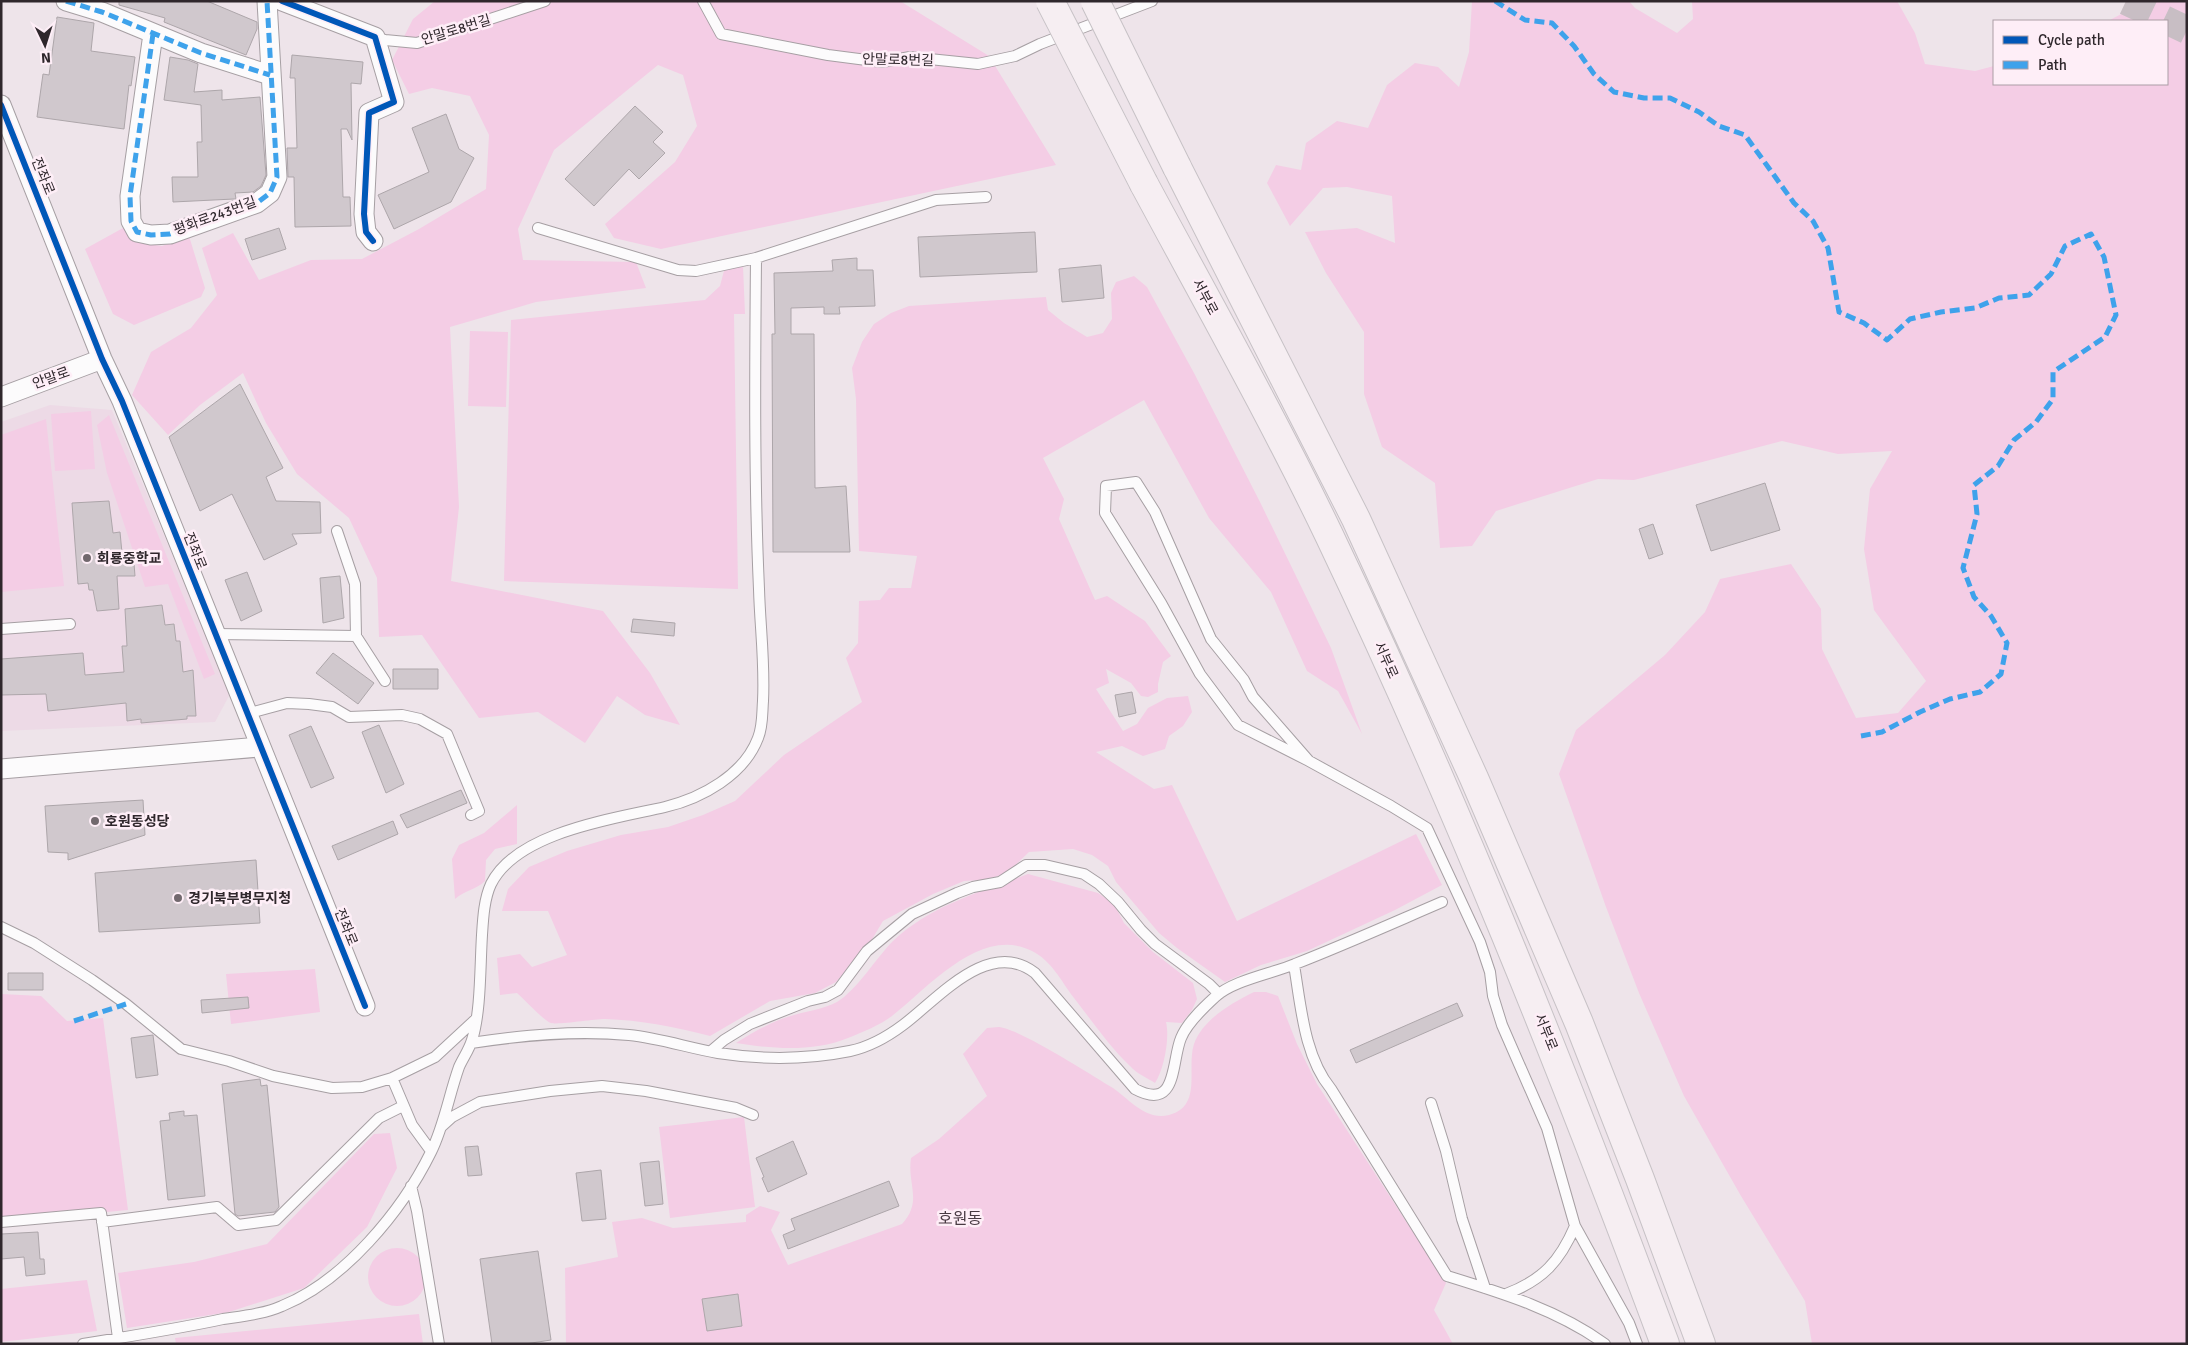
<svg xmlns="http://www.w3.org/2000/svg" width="2188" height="1345" font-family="Signika,'Noto Sans KR',sans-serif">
  <rect width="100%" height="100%" fill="#eee4ea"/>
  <!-- built -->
  <path fill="#eddae6" d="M50 405 112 410 230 694 215 722 1 731V422Z"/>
  <!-- green -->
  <path fill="#f4cde5" d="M435 1H900L989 56 1056 165 661 249 614 238 605 224 675 162 697 126 683 75 658 65 554 150 518 229 523 260 636 262 646 288 536 302 450 327 459 507 451 581 603 611 650 673 680 725 645 715 617 696 585 743 538 712 479 718 422 635 379 637 377 578 349 518 297 474 266 423 243 373 200 405 168 435 132 395 151 352 191 328 217 295 202 248 233 233 259 280 311 260 362 259 419 229 486 189 489 135 470 96 432 88 409 94 392 60 413 19Z
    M1472 1H1629L1635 8 1677 33 1693 19 1692 1H1897L1915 33 1925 64 1975 71 1994 66V84H2167V21H2108L2146 1H2187V1344H1812L1805 1301 1741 1196 1684 1096 1639 993 1606 907 1559 774 1576 730 1665 655 1705 612 1720 579 1791 564 1821 609 1822 649 1856 718 1898 713 1926 681 1874 610 1864 549 1870 489 1892 451 1838 454 1782 441 1634 480 1598 479 1496 511 1472 546 1440 548 1435 483 1382 447 1364 394V332L1326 273 1305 232 1357 228 1395 243 1392 196 1347 187 1323 188 1290 226 1267 183 1276 165 1301 170 1306 143 1337 121 1368 128 1387 85 1415 63 1438 67 1459 87 1469 52Z
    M123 228 134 242 162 246 189 236 205 288 201 297 134 325 113 314 85 249Z
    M743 266 745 314H734L738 589 504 581 511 320 705 300 720 286 725 267Z
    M1134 276 1147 287 1194 373 1260 502 1331 648 1362 734 1338 691 1307 671 1271 592 1209 518 1144 400 1043 458 1064 499 1059 519 1095 600 1107 596 1145 621 1171 656 1163 662 1158 684V692L1148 697 1141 696 1131 683 1106 669 1109 683 1096 689 1123 731 1137 724 1148 708 1167 698 1188 696 1192 712 1183 726 1169 736 1165 749 1143 756 1122 746 1096 752 1154 789 1172 785 1237 921 1416 834 1442 885 1395 910 1307 951 1261 965 1225 982 1177 948 1159 933 1116 882 1108 866 1092 855 1073 849 1029 852 1006 874 982 880 964 881 933 894 883 921 871 941 836 982 815 993 770 1001 710 1036C676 1027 640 1020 605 1019 593 1019 559 1025 551 1023 544 1021 525 1000 517 993L500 995 497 958 520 954 532 967 567 955 548 911H502L508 889 529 867 567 851 621 835 668 827 703 815 735 801 784 755 862 702 846 658 858 643 859 601 880 600 889 588H911L917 556 859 551 856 399 852 368 862 342 874 324 891 313 909 306 1046 297 1048 310 1064 323 1087 337 1103 333 1112 319 1111 293 1116 282Z
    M470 331 508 332 506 407 468 406Z
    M91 411 95 469 55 471 51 414Z
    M109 415 215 674 204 679 168 584 145 587 107 473 97 425Z
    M46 419 64 586 1 592V435Z
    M517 805V844L495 849 486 860 485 881C476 890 465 890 455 899L452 859 459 845 484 833Z
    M1028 874 1098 893 1114 904 1124 923 1153 952 1193 983 1197 999 1192 1010 1182 1023 1166 1022C1170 1038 1164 1069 1155 1083 1147 1078 1136 1073 1130 1066 1109 1046 1092 1021 1074 998 1061 981 1052 961 1032 951 981 925 928 988 892 1016 880 1025 863 1032 848 1038 814 1052 772 1049 736 1043 754 1032 772 1021 794 1015 808 1011 823 1009 837 1002 857 990 876 958 893 941 931 905 981 892 1028 874Z
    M315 969 320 1012 231 1024 226 974Z
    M1254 992H1266L1278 996 1297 1044 1317 1084 1446 1283 1434 1310 1453 1344H566L565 1268 618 1257 612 1222 642 1218 673 1228 746 1222V1215L760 1206 780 1212 771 1230 788 1265 902 1224C923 1201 907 1185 911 1158L939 1139 987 1096 963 1054 987 1028C991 1028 995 1027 999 1027 1020 1029 1091 1075 1113 1088 1129 1099 1146 1121 1169 1115 1203 1106 1186 1069 1194 1044 1203 1019 1232 1003 1254 992Z
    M1 994 41 996 67 1021 103 1018 128 1210 1 1222Z
    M744 1117 755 1207 670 1218 659 1127Z
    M390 1133 397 1168 367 1227 304 1288 229 1312 127 1328 118 1273 194 1262 267 1244 374 1134Z
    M368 1277a29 29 0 1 1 58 0a29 29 0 1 1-58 0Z
    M87 1280 97 1331 1 1342V1289Z
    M419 1314 423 1344H176L175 1338Z"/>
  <!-- building -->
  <path fill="#d0c8cd" stroke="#ada6aa" d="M119 1H207L257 22V29L246 55 164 22 165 18 119 5Z
    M57 17 94 23 91 51 135 57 131 86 129 85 124 129 37 117 43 74 49 75Z
    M292 55 363 62 361 84 351 83 352 140 347 129H341L343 197H350L351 226 295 227 294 177H288L287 148H297L295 78H290Z
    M170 57 188 60 198 64 194 92 222 90V100L260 97 266 175 261 186 253 192 235 193 236 199H234L173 202 172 177H198L197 142H202L201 105 164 100Z
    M635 106 663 132 653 142 665 153 639 179 629 169 594 206 565 179Z
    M446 114 459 149 474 158 451 202 394 229 378 195 429 172 412 128Z
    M279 228 286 249 252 260 245 239Z
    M1035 232 1037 272 920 277 918 237Z
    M857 258V270H873L875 306 839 307 840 314H824V307L791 308V334H814L815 488 846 486 850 552H773L772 334H775L774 273 833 271 832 260Z
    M1101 265 1104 298 1062 302 1059 269Z
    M240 384 283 468 266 477 276 501 320 502 321 533 292 534 297 544 264 560 232 494 200 511 169 437Z
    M1765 483 1780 530 1711 551 1696 505Z
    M109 501 113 533 120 532 122 553 133 551 135 576H117L119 609 97 611 93 590H89L88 583 78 584 72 503Z
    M1653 524 1663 554 1649 559 1639 529Z
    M247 572 262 611 241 621 225 580Z
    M340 576 344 618 323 623 320 578Z
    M162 605 165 625 174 624 176 641H180L183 672 193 670 196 716H187V719L141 723V719L127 721 126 703 48 711 46 694 1 695V659L83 653 85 675 124 672 122 646H127L125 609Z
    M633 619 675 623 674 636 631 632Z
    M333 653 374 683 358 704 316 673Z
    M393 669H438V689H393Z
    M1132 692 1136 713 1119 717 1115 695Z
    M379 725 404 784 386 793 362 732Z
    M311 726 334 778 311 788 289 735Z
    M461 790 467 803 407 828 400 815Z
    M143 800 145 835 68 860V853L48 852 45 806Z
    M393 821 398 834 338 860 332 846Z
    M256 860 260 923 99 932 95 873Z
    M8 973H43V990H8Z
    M248 997 249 1008 202 1013 201 1000Z
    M1457 1003 1463 1016 1356 1063 1350 1050Z
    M153 1035 158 1075 136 1078 131 1038Z
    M260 1079 261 1086 267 1085 279 1207 275 1212 238 1216 235 1214 222 1084Z
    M184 1111V1116L197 1115 205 1196 168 1200 160 1121 170 1120 169 1113Z
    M793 1141 807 1174 768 1192 762 1178 764 1177 756 1158Z
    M478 1146 482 1175 468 1176 465 1147Z
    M659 1161 663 1204 645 1206 640 1163Z
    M601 1170 606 1219 582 1221 576 1173Z
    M889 1181 899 1206 788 1249 783 1235 795 1230 791 1219Z
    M38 1232 40 1259H44L45 1274 26 1276 24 1257 1 1259V1234Z
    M538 1251 551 1340 525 1344H492L480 1259Z
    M738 1294 742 1326 707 1331 702 1299Z"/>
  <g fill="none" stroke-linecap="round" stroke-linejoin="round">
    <!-- motorway-tunnel -->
    <path stroke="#c8bec4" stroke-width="28" stroke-dasharray="28 14" stroke-linecap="butt" d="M2126 1 2187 30"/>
    <defs>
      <path id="service" d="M703 1 721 34 828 55 882 62 910 57 978 64 1015 56 1040 44 1152 1
        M375 37 385 40 417 43 545 1
        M538 228 678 270 696 271 756 258 936 200 986 197
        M337 531 355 584 356 636
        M1 629 70 624
        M215 634 356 636 385 681
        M246 714 287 703 309 704 332 707 349 717 402 715 420 719 447 734 479 811 471 815
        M1309 761 1238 725 1200 674 1161 603 1105 513 1106 486 1136 482 1155 512 1211 639 1244 680 1253 697 1309 761 1391 806 1427 828 1480 942 1490 972 1493 996 1502 1025 1547 1128 1575 1226 1629 1323 1637 1344
        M1 927 34 943 92 980 126 1004 181 1049 229 1061 273 1076 332 1088 362 1087 392 1078 435 1057 476 1019
        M1294 965C1301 1006 1304 1056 1331 1089L1447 1276C1502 1293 1558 1310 1605 1344
        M471 1043C524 1035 576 1030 629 1035 659 1038 689 1048 718 1053 763 1060 805 1060 850 1051 869 1047 887 1037 903 1025 938 999 989 937 1035 973L1135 1089C1178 1112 1171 1062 1181 1038 1187 1023 1203 1008 1215 997 1234 980 1271 974 1295 964 1344 945 1393 923 1442 902
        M711 1051 724 1040 750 1024 808 1001 825 997 838 990 867 951 912 914 957 893 973 887 1000 882 1026 865H1045L1084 874 1099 884 1118 902 1141 930 1155 944 1209 984 1219 994
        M392 1078 412 1125 431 1151
        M1431 1103 1446 1151 1462 1219 1485 1288
        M441 1127 452 1117 480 1102 550 1091 602 1086 646 1091 736 1108 753 1115
        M411 1186 417 1211 439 1344
        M1 1222 101 1213 118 1338
        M102 1222 217 1207 238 1225 276 1220 379 1118 403 1106
        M1506 1294C1543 1280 1560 1261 1575 1226
        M83 1344C130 1336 177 1329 223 1319 243 1316 264 1314 282 1306 344 1281 402 1211 431 1152 444 1126 449 1095 459 1067 463 1058 469 1050 472 1040 481 1012 480 966 482 935 483 919 484 899 491 884 517 832 613 819 665 807 702 798 744 775 758 738 763 726 762 713 763 701 765 663 760 626 759 589 754 478 755 368 756 258"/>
      <path id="minor" d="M66 1 102 12 201 53 270 75
        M282 1 375 37 394 102 369 113 364 214 366 232 373 241
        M153 34 130 196 131 221 137 232 151 235 170 234 257 203 270 193 277 177 267 1
        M1 105 102 359 122 401 365 1006
        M1 397 102 359
        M1 769 260 747"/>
      <path id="trunk" d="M1177 167 1356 519 1474 778 1579 1023 1640 1179 1701 1344
        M1144 184C1207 301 1272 416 1329 535 1455 799 1563 1070 1665 1344"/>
    </defs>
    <!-- service casing -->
    <use href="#service" stroke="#a69fa3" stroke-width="12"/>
    <!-- minor casing -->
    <use href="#minor" stroke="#a69fa3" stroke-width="21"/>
    <!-- trunk casing -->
    <use href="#trunk" stroke="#c7c2c6" stroke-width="30"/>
    <!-- service -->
    <use href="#service" stroke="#fcfbfc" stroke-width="10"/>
    <!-- minor -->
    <use href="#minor" stroke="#fcfbfc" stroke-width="19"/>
    <!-- trunk -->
    <use href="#trunk" stroke="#f6eef2" stroke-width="28"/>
    <defs>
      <path id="trunk-bridge" d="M1050 1 1144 184
        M1095 1 1177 167"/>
    </defs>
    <!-- trunk-bridge casing -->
    <use href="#trunk-bridge" stroke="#c7c2c6" stroke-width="30" stroke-linecap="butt"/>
    <!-- trunk-bridge -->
    <use href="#trunk-bridge" stroke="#f6eef2" stroke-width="28"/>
    <!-- quiet -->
    <path stroke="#3ea2eb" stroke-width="5" stroke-dasharray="10 5" stroke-linecap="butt" d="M66 1 102 12 201 53 270 75
      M1495 1 1525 20 1552 23 1574 46 1594 74 1614 92 1644 98H1670L1699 112 1719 126 1745 135 1794 203 1813 221 1828 248 1839 312 1864 323 1887 340 1910 319 1941 312 1975 308 1999 298 2029 295 2051 274 2065 246 2091 234 2104 257 2116 315 2105 337 2053 372V399L2036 422 2014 440 1998 466 1974 485 1977 514 1963 568 1974 597 1991 616 2007 643 2001 674 1980 692 1950 699 1920 712 1882 732 1861 736
      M153 34 130 196 131 221 137 232 151 235 170 234 257 203 270 193 277 177 267 1
      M74 1021 126 1004"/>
    <defs>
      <path id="cycleway" d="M282 1 375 37 394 102 369 113 364 214 366 232 373 241
        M1 105 102 359 122 401 365 1006"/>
    </defs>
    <!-- cycleway casing -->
    <use href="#cycleway" stroke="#feeef7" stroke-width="9"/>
    <!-- cycleway -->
    <use href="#cycleway" stroke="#0057b8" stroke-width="6"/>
  </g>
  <!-- markers -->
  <g fill="#72696e" stroke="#feeef7" stroke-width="2">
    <circle cx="87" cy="558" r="5"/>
    <circle cx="95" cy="821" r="5"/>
    <circle cx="178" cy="898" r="5"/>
  </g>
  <g text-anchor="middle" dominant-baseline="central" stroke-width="5" stroke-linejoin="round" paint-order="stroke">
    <!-- street labels -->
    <g font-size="14" fill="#2f272c" stroke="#feeef7">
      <text transform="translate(456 30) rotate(-17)">안말로8번길</text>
      <text transform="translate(898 60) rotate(1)">안말로8번길</text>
      <text transform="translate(43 176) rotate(68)">전좌로</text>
      <text transform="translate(215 216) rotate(-20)">평화로243번길</text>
      <text transform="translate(1205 297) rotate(62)">서부로</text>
      <text transform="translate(51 378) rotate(-20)">안말로</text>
      <text transform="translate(195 551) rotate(68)">전좌로</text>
      <text transform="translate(1386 660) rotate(66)">서부로</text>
      <text transform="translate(346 927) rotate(68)">전좌로</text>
      <text transform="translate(1546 1032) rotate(68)">서부로</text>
    </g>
    <!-- poi labels -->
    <g font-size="14" font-weight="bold" fill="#2f272c" stroke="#feeef7" text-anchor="start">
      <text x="97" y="558">회룡중학교</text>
      <text x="105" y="821">호원동성당</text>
      <text x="188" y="898">경기북부병무지청</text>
    </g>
    <!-- quarter labels -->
    <g font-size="16" fill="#493a43" stroke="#feeef7">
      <text x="960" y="1219">호원동</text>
    </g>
  </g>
  <!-- border -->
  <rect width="2188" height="1345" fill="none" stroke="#2f272c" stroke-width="5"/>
  <!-- legend -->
  <rect x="1993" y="20" width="175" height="65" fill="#feeef7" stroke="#ab9ea6"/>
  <rect x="2003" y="36" width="25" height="8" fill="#0057b8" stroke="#ab9ea6"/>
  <text x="2038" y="45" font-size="15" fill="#2f272c">Cycle path</text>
  <rect x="2003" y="61" width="25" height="8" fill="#3ea2eb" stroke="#ab9ea6"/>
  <text x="2038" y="70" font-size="15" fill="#2f272c">Path</text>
  <!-- north arrow -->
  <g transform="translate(45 45) rotate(176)" stroke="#feeef7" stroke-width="4" paint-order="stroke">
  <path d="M0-4L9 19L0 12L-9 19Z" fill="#2f272c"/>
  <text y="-8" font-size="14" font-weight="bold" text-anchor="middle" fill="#2f272c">N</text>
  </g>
</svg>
